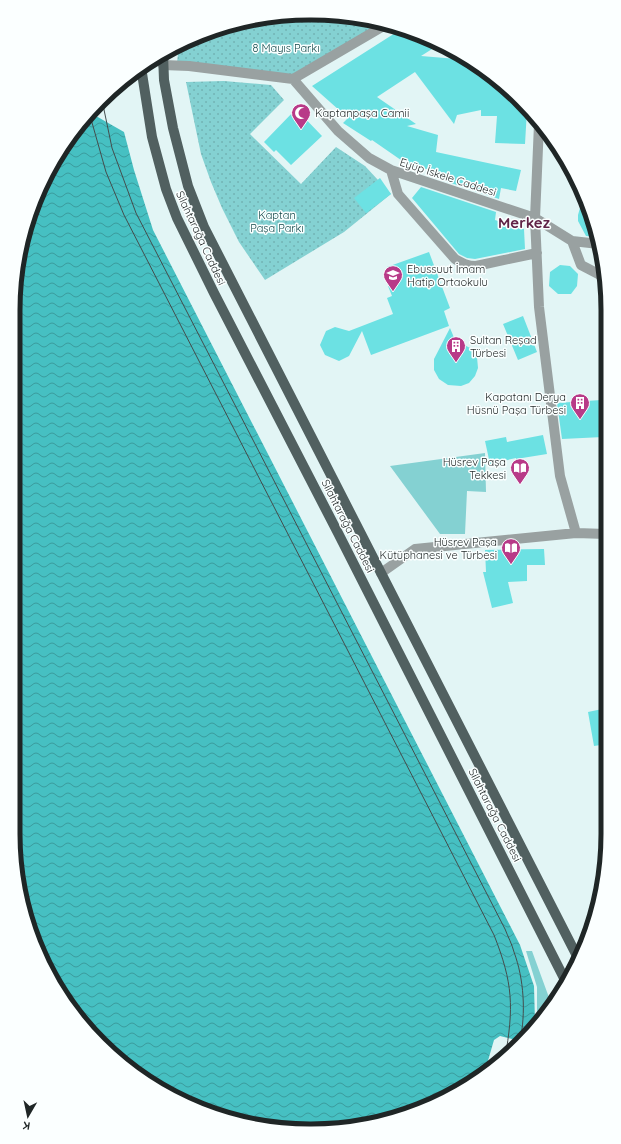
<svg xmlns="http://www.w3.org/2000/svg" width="621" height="1144" font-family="Quicksand,sans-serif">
  <defs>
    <pattern id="park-dots" width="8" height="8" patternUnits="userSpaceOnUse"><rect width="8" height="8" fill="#84d1d2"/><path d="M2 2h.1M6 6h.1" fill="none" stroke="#72b3b4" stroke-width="1.8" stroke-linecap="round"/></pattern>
    <pattern id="water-waves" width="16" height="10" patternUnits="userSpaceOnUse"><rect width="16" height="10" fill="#46c0c2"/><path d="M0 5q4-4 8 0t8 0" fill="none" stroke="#3a9c9d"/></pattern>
  </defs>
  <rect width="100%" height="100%" fill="#e2f5f5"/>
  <!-- green -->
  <path fill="#84d1d2" d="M485 453 486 492 467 491 465 534H440L390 466Z
    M526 951H532L551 1003 537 1020V987Z"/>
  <!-- park -->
  <path fill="url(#park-dots)" d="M291 14 349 16 383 23 293 83 177 63 179 44 233 23Z
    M224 81 271 85 284 100 250 134 301 184 336 147 365 166 391 194 344 232 265 280 239 242 222 208 211 182 201 154 186 82Z"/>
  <!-- water -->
  <path fill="url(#water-waves)" d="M89 112 124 132 134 170 153 230 520 945 534 986 535 1022 520 1041 500 1036 494 1040 485 1071 425 1108 330 1130 234 1121 145 1081 75 1015 29 929 13 833 14 291 23 233 53 162Z"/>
  <!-- building -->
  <path fill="#6ce1e3" d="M403 28 440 44 421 56 469 60 507 87 527 110 525 144 495 143 497 116H481V110L457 115 454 124 415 72 377 97 416 124 407 126 438 135 436 152 521 170 516 191 501 188 499 199 430 176 435 170 411 167 372 140 371 141 343 123 348 118 312 86Z
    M296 109 322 136 291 165 276 150 274 152 264 142Z
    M380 178 391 194 366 213 354 198Z
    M421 187 496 212 495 220 524 229 525 249 475 259 467 258 459 254 412 198Z
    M583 197 592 215 597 237 586 236 578 221V215Z
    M429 252 450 308 444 311 449 326 371 355 362 331 349 356 339 361 325 355 320 345 326 331 335 327 349 331 393 314 387 298 392 296 388 286 394 284 387 267Z
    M560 265 570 266 578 274 577 286 571 294H558L549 286 550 272Z
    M523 316 537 352 518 360 503 324Z
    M450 328 455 340 470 348 477 357 478 368 475 376 469 383 461 386 448 385 439 379 434 370V359Z
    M601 400 603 437 562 439 557 403Z
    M543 435 547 454 516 459V458L490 464 485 441 506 437 507 442Z
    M544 549 545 565H527V581L508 582 513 603 492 608 483 572H486L485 550Z
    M607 708V744L594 746 588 712Z"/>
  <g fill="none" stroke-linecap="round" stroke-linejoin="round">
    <!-- minor -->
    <path stroke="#99a1a1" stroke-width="10" d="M163 65 189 66 293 79 387 24
      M293 79 338 131 369 158 391 170 535 218 572 241 599 244
      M539 124 535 218 539 307 560 476 576 533
      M391 170 398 194 455 259C462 263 467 266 476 266L537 253
      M572 241 581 265 606 278
      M381 573 415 549 576 533 606 534"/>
    <!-- major -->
    <path stroke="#516060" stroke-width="10" d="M163 54 164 80 173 128 188 186 204 227 578 958
      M141 67 152 137 166 189 177 218 214 293 338 533 567 984"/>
    <!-- tram -->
    <path stroke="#444d4d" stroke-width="1" d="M102 100 112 148 136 213 505 929C508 937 512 944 514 952 524 979 526 1013 520 1041
      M89 112 106 172 124 215 494 935C513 983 514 1007 505 1058"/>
  </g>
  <!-- icons -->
  <defs>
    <symbol id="mosque-pin" viewBox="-11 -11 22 30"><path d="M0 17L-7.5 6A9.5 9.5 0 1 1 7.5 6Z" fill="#b83a88" stroke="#fbffff"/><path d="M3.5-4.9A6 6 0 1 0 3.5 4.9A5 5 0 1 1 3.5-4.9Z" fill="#fff"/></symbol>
    <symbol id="school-pin" viewBox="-11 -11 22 30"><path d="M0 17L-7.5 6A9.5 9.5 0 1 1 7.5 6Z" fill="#b83a88" stroke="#fbffff"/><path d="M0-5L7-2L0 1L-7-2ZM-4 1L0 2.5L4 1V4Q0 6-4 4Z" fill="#fff"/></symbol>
    <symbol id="building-pin" viewBox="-11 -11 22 30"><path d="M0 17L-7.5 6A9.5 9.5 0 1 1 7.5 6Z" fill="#b83a88" stroke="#fbffff"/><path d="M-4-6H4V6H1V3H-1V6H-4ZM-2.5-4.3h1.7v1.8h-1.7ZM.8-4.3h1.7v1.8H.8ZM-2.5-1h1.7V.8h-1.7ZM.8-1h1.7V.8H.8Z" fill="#fff"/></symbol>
    <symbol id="library-pin" viewBox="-11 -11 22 30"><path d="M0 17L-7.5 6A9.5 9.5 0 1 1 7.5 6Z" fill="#b83a88" stroke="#fbffff"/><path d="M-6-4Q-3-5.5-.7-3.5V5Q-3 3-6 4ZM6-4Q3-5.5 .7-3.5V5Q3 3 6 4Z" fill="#fff"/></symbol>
  </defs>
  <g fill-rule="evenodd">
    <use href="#mosque-pin" x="290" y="102" width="22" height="30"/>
    <use href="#school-pin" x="382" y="264" width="22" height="30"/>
    <use href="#building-pin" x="445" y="335" width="22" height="30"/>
    <use href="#building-pin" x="569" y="392" width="22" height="30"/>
    <use href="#library-pin" x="509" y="457" width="22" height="30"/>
    <use href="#library-pin" x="500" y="537" width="22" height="30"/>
  </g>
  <g text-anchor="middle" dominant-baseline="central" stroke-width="3" stroke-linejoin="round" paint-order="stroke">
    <!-- park labels -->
    <g font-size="11" fill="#114748" stroke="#fbffff">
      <text x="286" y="48">8 Mayıs Parkı</text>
      <text x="277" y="215">Kaptan<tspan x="277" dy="13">Paşa Parkı</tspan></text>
    </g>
    <!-- poi labels -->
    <g font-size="11" fill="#1f2626" stroke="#fbffff" text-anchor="start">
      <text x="315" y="113">Kaptanpaşa Camii</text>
      <text x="407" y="269">Ebussuut İmam<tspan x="407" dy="13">Hatip Ortaokulu</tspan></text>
      <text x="470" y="340">Sultan Reşad<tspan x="470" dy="13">Türbesi</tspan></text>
      <text x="566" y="397" text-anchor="end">Kapatanı Derya<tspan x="566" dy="13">Hüsnü Paşa Türbesi</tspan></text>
      <text x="506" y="462" text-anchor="end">Hüsrev Paşa<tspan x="506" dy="13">Tekkesi</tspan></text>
      <text x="497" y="542" text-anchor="end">Hüsrev Paşa<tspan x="497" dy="13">Kütüphanesi ve Türbesi</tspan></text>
    </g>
    <!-- street labels -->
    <g font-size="11" fill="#1f2626" stroke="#fbffff">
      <text transform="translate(448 177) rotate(18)">Eyüp İskele Caddesi</text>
      <text transform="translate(201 238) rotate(65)">Silahtarağa Caddesi</text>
      <text transform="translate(348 526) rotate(63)">Silahtarağa Caddesi</text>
      <text transform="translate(495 815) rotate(63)">Silahtarağa Caddesi</text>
    </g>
    <!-- district labels -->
    <g font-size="15" font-weight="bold" fill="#602347" stroke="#fbffff">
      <text x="524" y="222">Merkez</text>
    </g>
  </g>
  <!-- crop -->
  <path d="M0 0H621V1144H0ZM310 20H311A290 290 0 0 1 601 310V834A290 290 0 0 1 311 1124H310A290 290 0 0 1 20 834V310A290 290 0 0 1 310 20Z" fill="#fbffff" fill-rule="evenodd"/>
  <path fill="none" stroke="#1f2626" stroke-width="5" d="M310 20H311A290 290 0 0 1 601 310V834A290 290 0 0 1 311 1124H310A290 290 0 0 1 20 834V310A290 290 0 0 1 310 20Z"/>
  <!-- north arrow -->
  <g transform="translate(28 1116) rotate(189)" stroke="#fbffff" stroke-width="3" paint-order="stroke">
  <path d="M0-3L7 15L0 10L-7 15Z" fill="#1f2626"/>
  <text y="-6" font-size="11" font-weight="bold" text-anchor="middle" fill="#1f2626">K</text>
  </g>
</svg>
